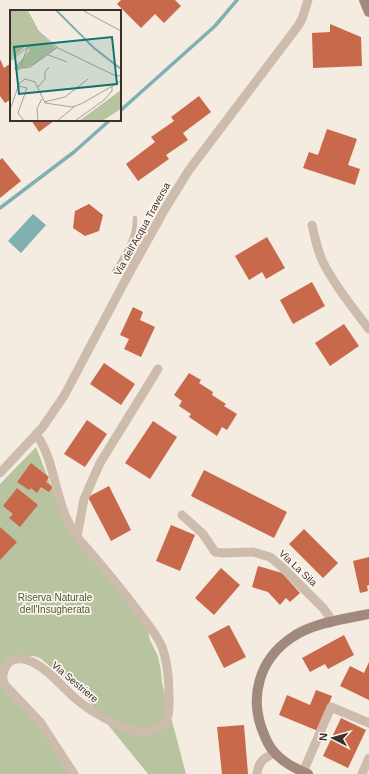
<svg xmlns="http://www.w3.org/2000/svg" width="369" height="774" font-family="Helvetica,sans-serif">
  <rect width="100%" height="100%" fill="#f4ebe1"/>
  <!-- green -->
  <path fill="#b8c4a0" d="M36 447 68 530 147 627 150 640 158 656 161 671 162 683 186 774H148L88 700 65 679 40 658 34 656 10 658 2 682 49 730 74 774H0V484Z"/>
  <!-- water -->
  <path fill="#7fb0b2" d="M33 214 46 225 21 253 8 241Z"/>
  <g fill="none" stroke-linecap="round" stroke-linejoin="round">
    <!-- stream -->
    <path stroke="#7fb0b2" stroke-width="3.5" d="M120 111 215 26 237 0
      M0 208 74 152 110 120"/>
  </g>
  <!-- building -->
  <path fill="#c8694b" d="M121 0H175L181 6 164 23 155 14 141 28 117 4Z
    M330 24 361 37 362 66 313 68 312 33 330 32Z
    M0 59 4 68 11 63V99L5 103 0 96Z
    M199 96 211 112 183 133 188 140 166 155 169 159 138 181 126 164 155 142 151 137 174 121 171 117Z
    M31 120H55L39 132Z
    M327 129 357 139 348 165 360 169 355 185 303 168 309 152 318 155Z
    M2 158 21 181 0 198V160Z
    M89 204 103 215 99 231 85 236 73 228 75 211Z
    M267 237 285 268 266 279 262 272 249 280 235 256Z
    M312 282 325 306 293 324 280 300Z
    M133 307 143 312 140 320 155 327 141 357 124 349 129 339 120 335Z
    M344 324 359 346 330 366 315 343Z
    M104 363 135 384 121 405 90 384Z
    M189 373 201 380 199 383 213 392 212 395 226 404 224 406 237 414 227 430 222 427 217 436 189 417 191 414 179 406 182 401 174 395Z
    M87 420 107 434 85 467 64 454Z
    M153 421 177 437 150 479 125 463Z
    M31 463 49 477 46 482 53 487 49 492 41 487 37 493 31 488 29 490 17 482Z
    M204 470 287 512 274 538 191 496Z
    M109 486 131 530 111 541 88 497Z
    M17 488 38 505 20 527 9 518 13 514 3 506Z
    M171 525 195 535 180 571 156 561Z
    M0 527 17 542 0 560Z
    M304 529 338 563 323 578 289 544Z
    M369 557V585L367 586 368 591 360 593 353 561Z
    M258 566 282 573 300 593 290 602 286 598 280 605 268 592 252 587Z
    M221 568 240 585 214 615 195 598Z
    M229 625 246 657 224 668 208 636Z
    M344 635 354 655 328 669 325 664 310 672 302 658Z
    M369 662V700L340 686 350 666 364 673Z
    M316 690 332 696 318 731 279 715 287 695 310 705Z
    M341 718 366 730 348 768 323 756Z
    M244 725 248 774H222L217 727Z"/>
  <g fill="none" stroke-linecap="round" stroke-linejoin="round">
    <!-- lane -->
    <path stroke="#cdbbac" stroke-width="4.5" d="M130 243 143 249
      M114 272C124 255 136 237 135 218"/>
    <!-- street -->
    <path stroke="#cdbbac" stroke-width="9" d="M312 225C315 237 317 249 322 260 332 282 354 310 369 329
      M36 434C51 455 53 479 61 503 64 515 70 526 77 537 99 562 120 587 140 614 148 624 157 635 162 647 168 663 169 680 169 698 169 708 170 721 159 728 153 731 143 733 136 731 118 727 88 710 75 698 62 687 51 672 36 664 24 657 9 655 4 671 2 676 2 680 5 685L40 722 74 774
      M0 473 42 428 64 396 126 279 166 207 189 170 298 26 302 19 308 0
      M182 515 203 534 215 552 223 553 253 552 270 557 282 567 323 608 329 616 330 623
      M77 537 84 499 100 463 158 369
      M303 772 331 707 369 723
      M257 774C258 762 264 758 274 753
      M362 774 369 758"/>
    <!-- secondary -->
    <path stroke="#a18a7d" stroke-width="10" d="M364 0 369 12
      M308 774C296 769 284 763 275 753 269 747 266 740 263 732 249 697 259 660 291 638 312 623 344 619 369 614"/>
  </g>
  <g text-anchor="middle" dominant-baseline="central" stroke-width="3.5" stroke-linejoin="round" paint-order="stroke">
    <!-- street labels -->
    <g font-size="10" fill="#3b302b" stroke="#fbf5ee">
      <text transform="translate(142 229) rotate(-61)">Via dell'Acqua Traversa</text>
      <text transform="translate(298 568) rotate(43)">Via La Sila</text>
      <text transform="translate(75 682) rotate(40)">Via Sestriere</text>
    </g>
    <!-- park labels -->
    <g font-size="10" fill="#4a5a2e" stroke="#fbf5ee">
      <text x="55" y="597">Riserva Naturale<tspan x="55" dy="12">dell'Insugherata</tspan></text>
    </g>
  </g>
  <!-- overview -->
  <g transform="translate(10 10)">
    <rect width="111" height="111" fill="#f4ebe1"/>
    <path d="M0 0H16L27 20 46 38 25 54 6 61 4 58 20 40 16 36 0 50ZM111 80V99L92 111H69Z" fill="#b8c4a0"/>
    <path fill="none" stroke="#7fb0b2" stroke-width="2" d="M46 0 84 38 111 59"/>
    <path fill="none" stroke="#aaa098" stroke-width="1" d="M17 0 28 21 48 38 104 65 111 66M72 0 111 21M36 44 57 52M0 51 18 37 11 54 14 58 20 57 48 37M9 76 17 78 8 103 14 111M28 77 35 69V62L39 57M34 92 55 87 78 69M0 100 9 74 15 69 25 72 35 93 62 97 71 94 111 71M28 111 27 98 32 89M47 111 64 97M65 111 94 90 102 81V76"/>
    <path fill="#0f766e" fill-opacity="0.15" stroke="#0f766e" stroke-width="2" d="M102 27 107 74 9 84 4 37Z"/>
    <rect width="111" height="111" fill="none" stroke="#3b302b" stroke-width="2"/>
  </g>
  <!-- north arrow -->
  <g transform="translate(333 738) rotate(276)" stroke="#fbf5ee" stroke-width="3" paint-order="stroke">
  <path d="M0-3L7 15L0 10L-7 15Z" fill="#3b302b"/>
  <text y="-6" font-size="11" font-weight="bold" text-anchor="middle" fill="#3b302b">N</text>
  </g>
</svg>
